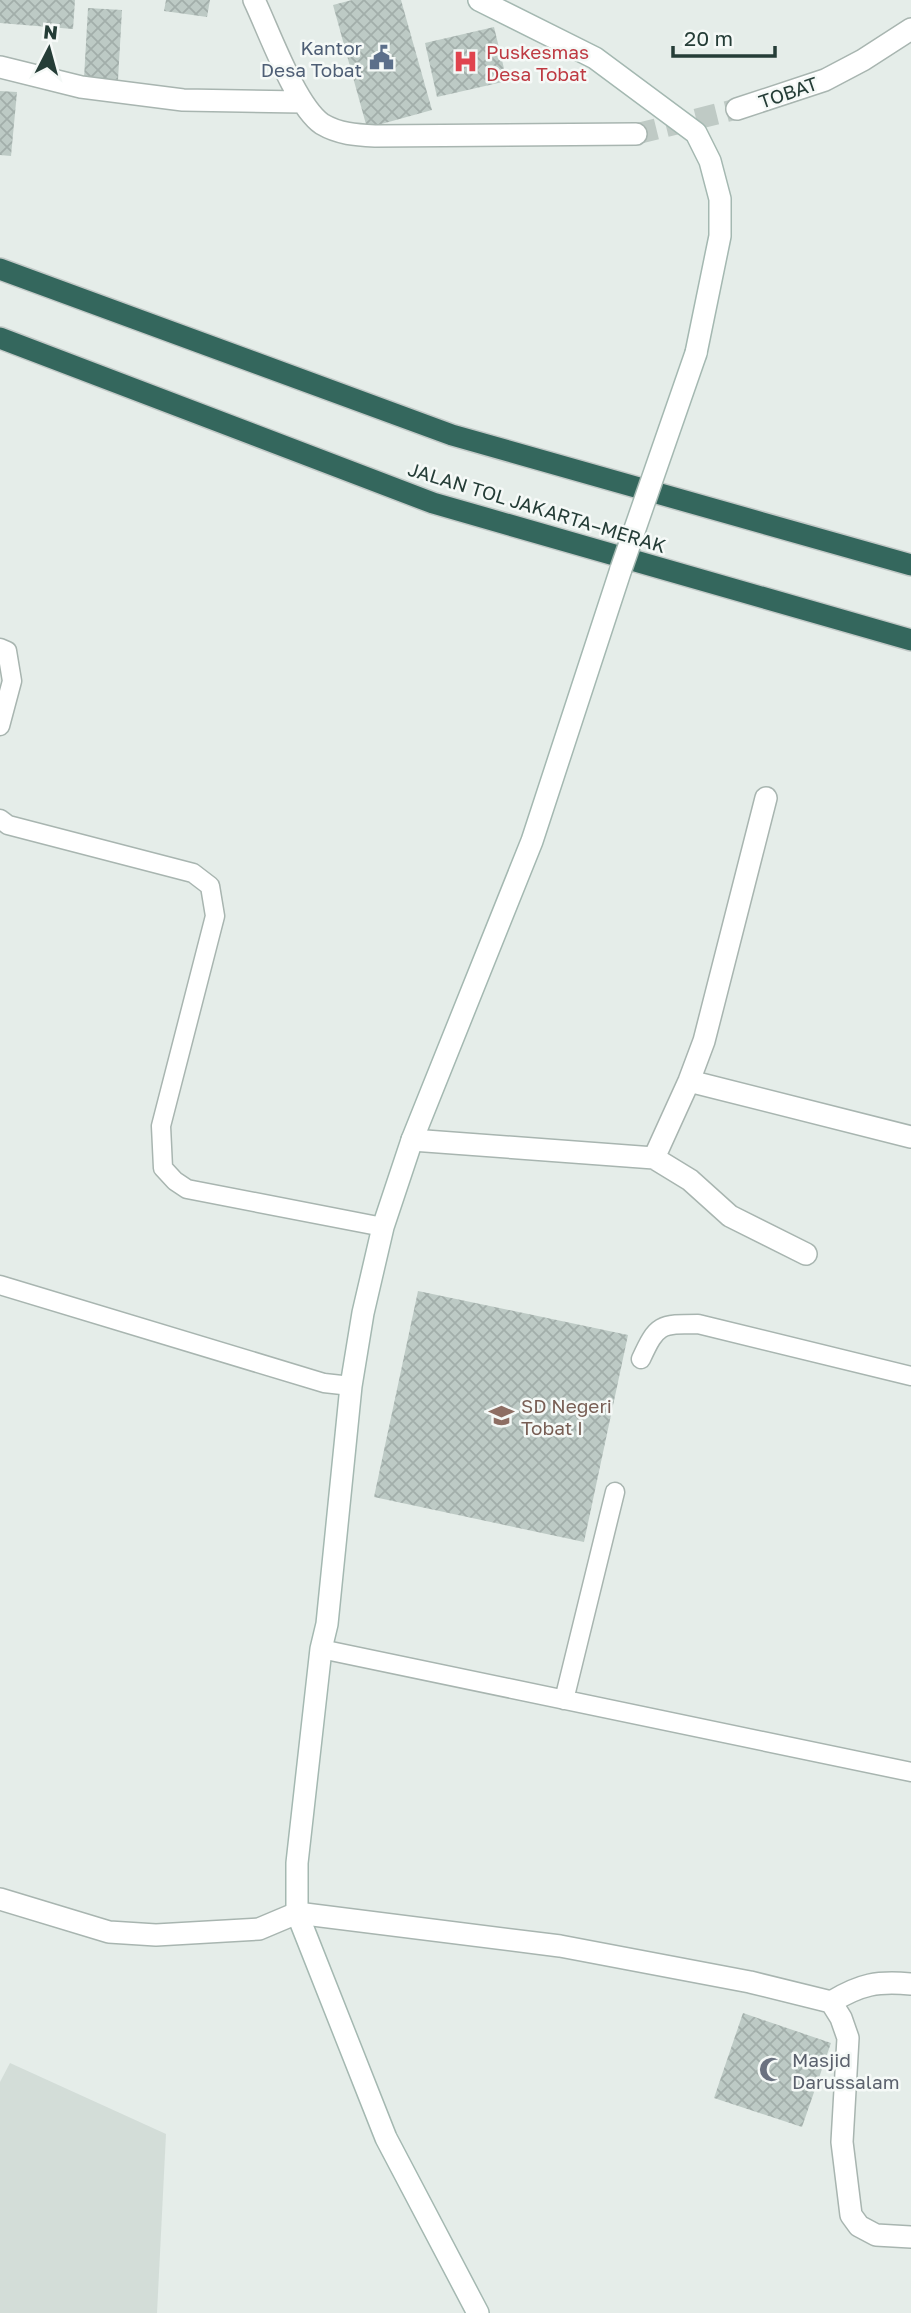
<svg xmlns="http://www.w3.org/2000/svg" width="911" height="2313" font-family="'Golos Text',sans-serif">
  <defs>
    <pattern id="building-cross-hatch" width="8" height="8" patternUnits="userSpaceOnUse" patternTransform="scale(1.75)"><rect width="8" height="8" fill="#bdcac5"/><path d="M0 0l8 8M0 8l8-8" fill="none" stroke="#a2aeaa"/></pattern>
  </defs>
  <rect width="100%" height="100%" fill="#e5ede9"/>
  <!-- built -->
  <path fill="#d3ddd8" d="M10 2063 166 2134 157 2313H0V2082Z"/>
  <!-- building -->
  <path fill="url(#building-cross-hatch)" d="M0 0H75L73 29 0 23Z
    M166 0H210L207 17 164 11Z
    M352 0H401L432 110 367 128 333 5Z
    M88 8 122 10 118 80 84 78Z
    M494 27 507 81 437 97 425 43Z
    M0 91 17 92 11 156 0 155Z
    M418 1291 628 1335 584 1542 374 1497Z
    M743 2013 831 2043 802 2127 714 2098Z"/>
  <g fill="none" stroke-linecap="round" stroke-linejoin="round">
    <!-- minor-tunnel -->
    <path stroke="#bfcac5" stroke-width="21" stroke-dasharray="21 10" stroke-linecap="butt" d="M636 134 737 109"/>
    <defs>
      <path id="service" d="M0 648 7 651 12 681 0 726
        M0 819 8 825 193 873 210 886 215 916 161 1126 163 1168 175 1181 187 1189 383 1227
        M0 1285 324 1383 351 1386
        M641 1359C657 1324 660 1324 698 1324L911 1376
        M321 1649 911 1772
        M564 1700 615 1492"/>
      <path id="minor" d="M254 0C269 31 295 105 322 124 339 134 356 135 375 136L636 134
        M0 67 81 87 183 100 302 102
        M737 109 825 80 863 60 911 29
        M689 1081 911 1137
        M412 1140 654 1158 690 1180 730 1216 806 1254
        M654 1158 689 1081 704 1041 766 798
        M0 1899 109 1932 156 1935 259 1929 297 1913 560 1946 750 1982 831 2002 841 2018 848 2038 842 2142 851 2215 859 2226 876 2235 911 2237
        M831 2002C861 1984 877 1981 911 1984"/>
      <path id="secondary" d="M479 0 595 58 696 133 710 161 720 199V236L696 353
        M478 2313 386 2138 297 1913V1863L321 1649 327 1624 351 1386 363 1313 383 1227 412 1140 532 841 621 569"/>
      <path id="motorway" d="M0 269 452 435 911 565
        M0 338 433 503 911 640"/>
    </defs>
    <!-- service casing -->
    <use href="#service" stroke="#a8b5b0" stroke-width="21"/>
    <!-- minor casing -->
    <use href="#minor" stroke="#a8b5b0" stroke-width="24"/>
    <!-- secondary casing -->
    <use href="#secondary" stroke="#a4b8b1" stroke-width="24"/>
    <!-- motorway casing -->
    <use href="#motorway" stroke="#c2c9c7" stroke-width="24"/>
    <!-- service -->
    <use href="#service" stroke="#fff" stroke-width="18"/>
    <!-- minor -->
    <use href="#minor" stroke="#fff" stroke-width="21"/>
    <!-- secondary -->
    <use href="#secondary" stroke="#fff" stroke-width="21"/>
    <!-- motorway -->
    <use href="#motorway" stroke="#34675d" stroke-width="21"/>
    <defs>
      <path id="secondary-bridge" d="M621 569 696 353"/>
    </defs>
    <!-- secondary-bridge casing -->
    <use href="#secondary-bridge" stroke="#a4b8b1" stroke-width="24" stroke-linecap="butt"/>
    <!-- secondary-bridge -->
    <use href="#secondary-bridge" stroke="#fff" stroke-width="21"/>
  </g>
  <!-- icons -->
  <defs>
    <symbol id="civic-bare" viewBox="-9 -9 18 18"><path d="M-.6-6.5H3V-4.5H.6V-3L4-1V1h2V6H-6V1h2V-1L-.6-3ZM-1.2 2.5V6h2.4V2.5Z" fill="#5c6f8a" stroke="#f5f9f7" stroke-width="2.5" paint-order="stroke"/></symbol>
    <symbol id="hospital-bare" viewBox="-9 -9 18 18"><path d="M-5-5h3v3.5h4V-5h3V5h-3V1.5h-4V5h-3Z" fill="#e0444e" stroke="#f5f9f7" stroke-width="2.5" paint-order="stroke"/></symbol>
    <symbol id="school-bare" viewBox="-9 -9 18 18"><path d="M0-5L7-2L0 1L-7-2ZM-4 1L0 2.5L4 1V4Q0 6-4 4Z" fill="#8d6e63" stroke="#f5f9f7" stroke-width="2.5" paint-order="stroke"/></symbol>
    <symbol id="mosque-bare" viewBox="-9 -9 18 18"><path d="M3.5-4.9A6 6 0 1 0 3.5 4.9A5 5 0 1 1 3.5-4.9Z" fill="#6b7280" stroke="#f5f9f7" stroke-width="2.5" paint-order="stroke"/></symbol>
  </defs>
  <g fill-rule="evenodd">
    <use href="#civic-bare" x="364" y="40" width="35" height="35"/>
    <use href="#hospital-bare" x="448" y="44" width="35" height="35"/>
    <use href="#school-bare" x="484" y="1398" width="35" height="35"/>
    <use href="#mosque-bare" x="754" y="2052" width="35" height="35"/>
  </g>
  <g text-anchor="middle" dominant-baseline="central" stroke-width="5" stroke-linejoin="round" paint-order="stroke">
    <!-- service labels -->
    <g font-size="19" fill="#4e5e75" stroke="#f5f9f7" text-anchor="end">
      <text x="362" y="47">Kantor<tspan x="362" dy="22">Desa Tobat</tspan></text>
    </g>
    <!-- health labels -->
    <g font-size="19" fill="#be3a42" stroke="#f5f9f7" text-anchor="start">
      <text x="486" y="51">Puskesmas<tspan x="486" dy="22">Desa Tobat</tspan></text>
    </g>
    <!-- street labels -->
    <g font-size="19" fill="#253d37" stroke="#f5f9f7">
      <text transform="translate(788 92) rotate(-19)">TOBAT</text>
      <text transform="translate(537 507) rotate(17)">JALAN TOL JAKARTA–MERAK</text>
    </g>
    <!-- education labels -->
    <g font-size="19" fill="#785e54" stroke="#f5f9f7" text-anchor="start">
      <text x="521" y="1405">SD Negeri<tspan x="521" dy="22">Tobat I</tspan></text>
    </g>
    <!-- worship labels -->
    <g font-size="19" fill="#5b616d" stroke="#f5f9f7" text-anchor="start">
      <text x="792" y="2059">Masjid<tspan x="792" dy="22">Darussalam</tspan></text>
    </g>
  </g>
  <!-- north arrow -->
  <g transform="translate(49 49) rotate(6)" stroke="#f5f9f7" stroke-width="5" paint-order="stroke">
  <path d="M0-5L12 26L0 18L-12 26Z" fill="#253d37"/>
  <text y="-10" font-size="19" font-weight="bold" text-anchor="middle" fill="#253d37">N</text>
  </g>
  <!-- scale -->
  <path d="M673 46v10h102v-10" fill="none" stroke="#253d37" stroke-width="3.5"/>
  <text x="684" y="46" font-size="21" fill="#253d37" stroke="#f5f9f7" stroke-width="5" paint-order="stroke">20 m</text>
</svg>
